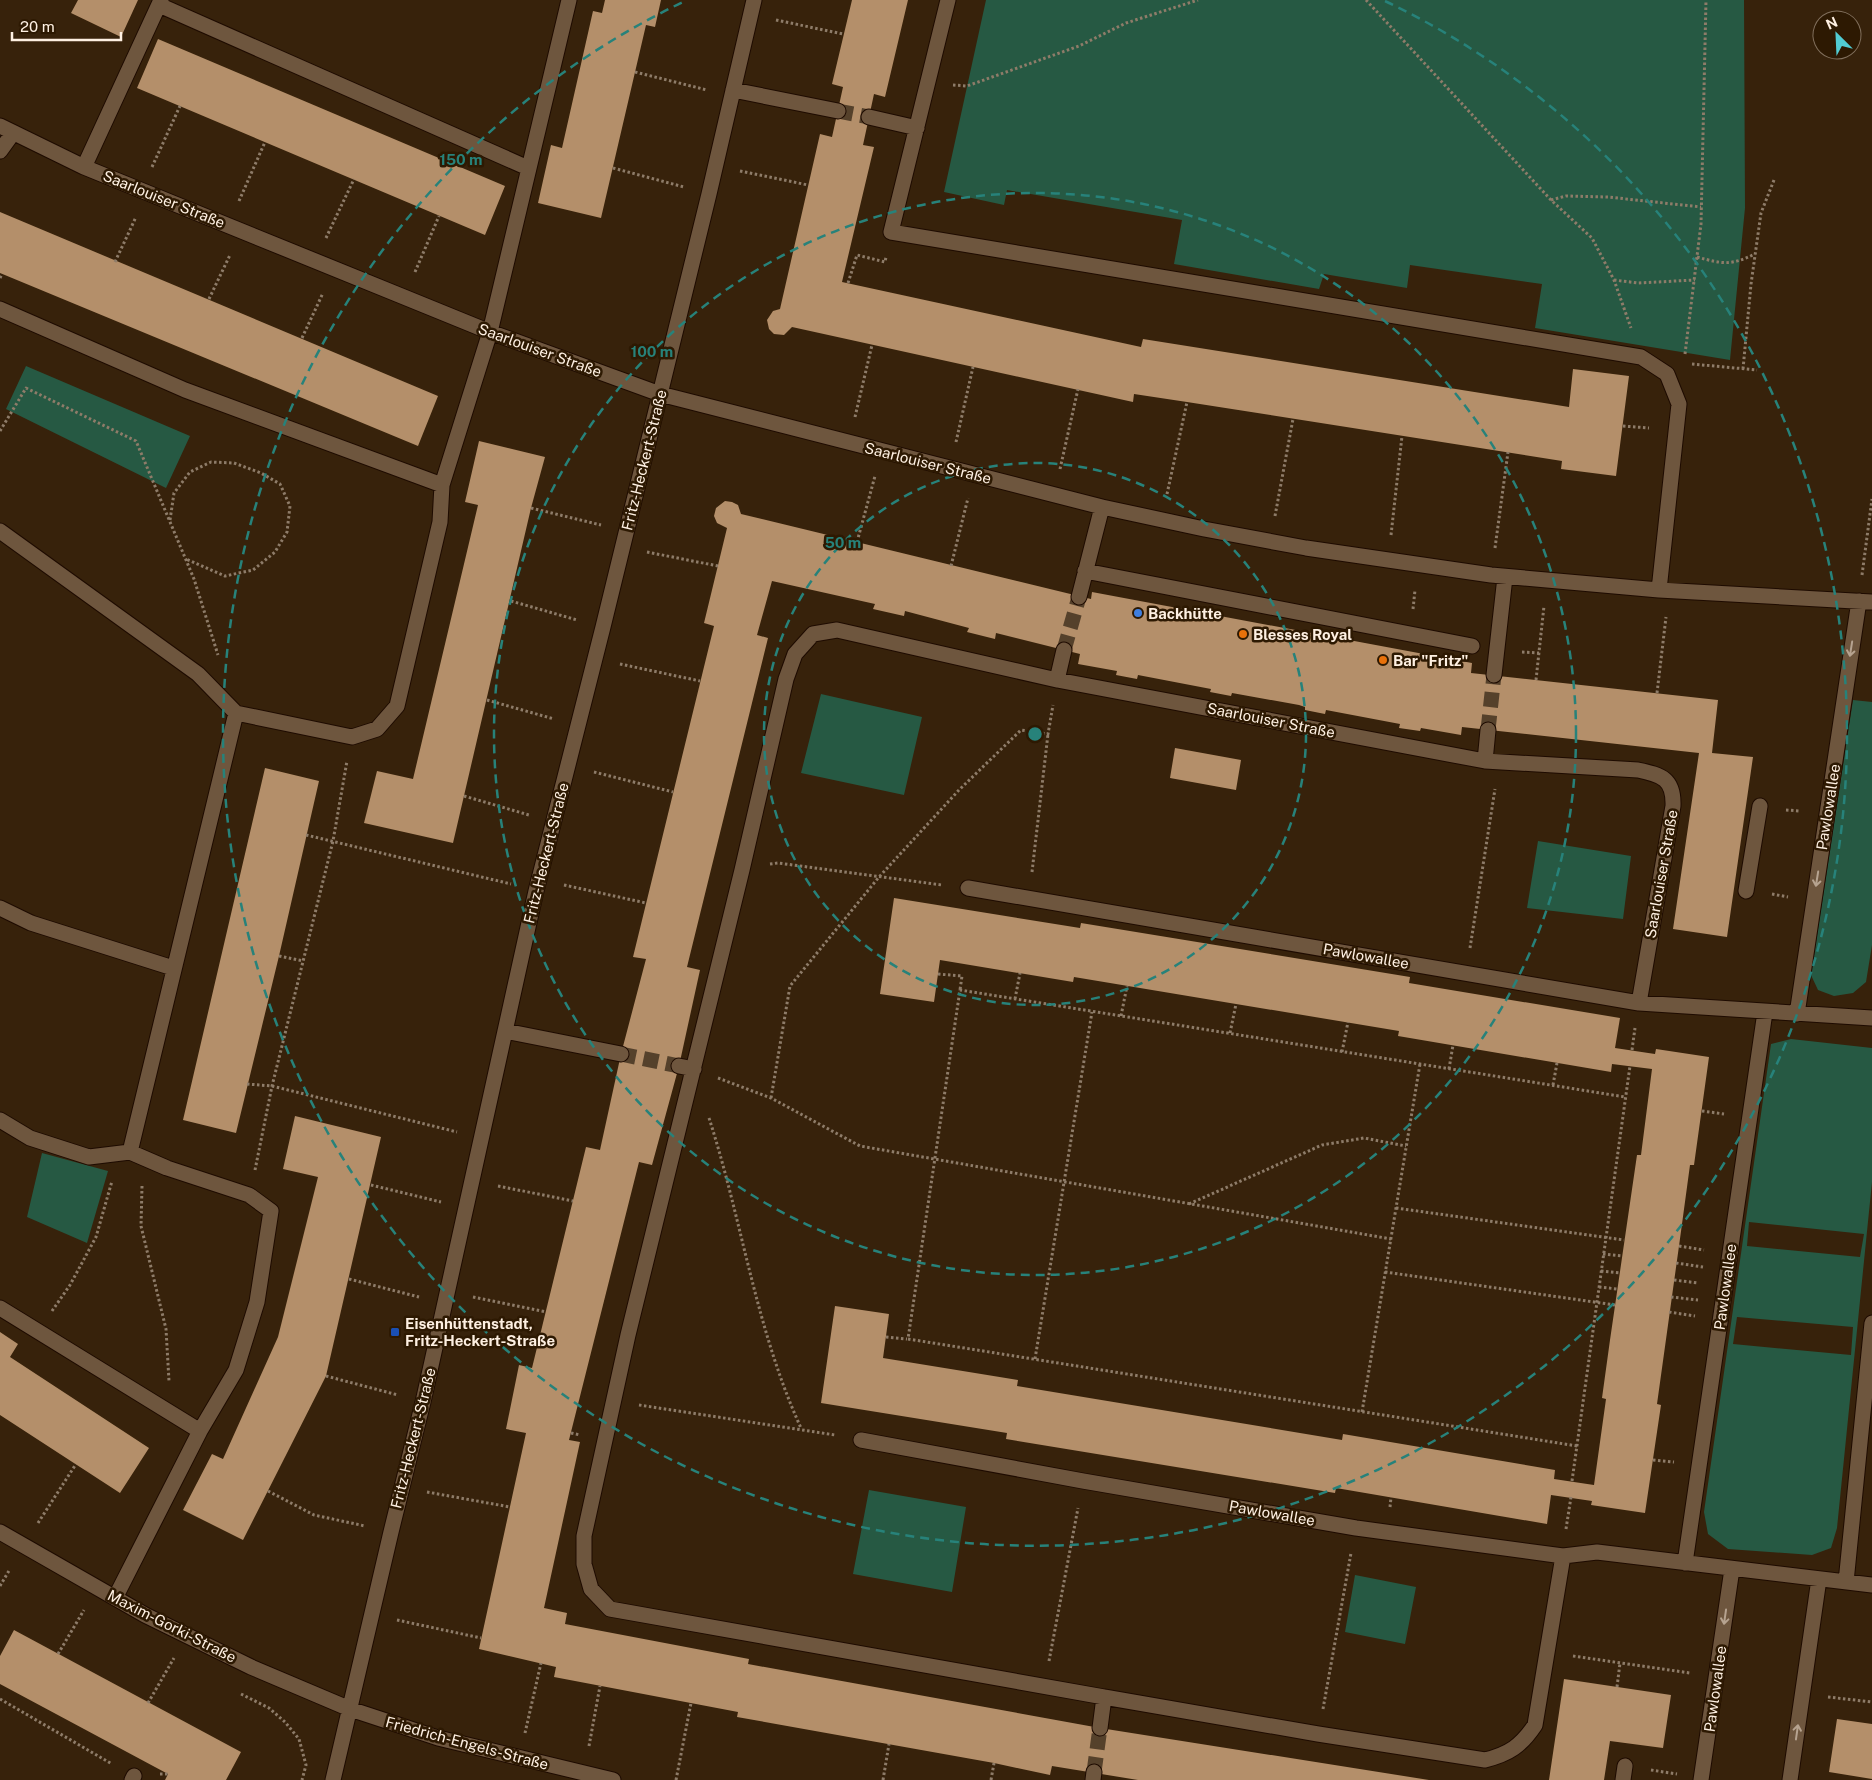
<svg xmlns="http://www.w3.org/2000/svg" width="1872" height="1780" font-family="'Public Sans',sans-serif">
  <rect width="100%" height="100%" fill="#37220b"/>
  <!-- green -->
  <path fill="#265943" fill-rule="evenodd" d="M986 0H1744L1745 208 1730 360 1535 328 1542 284 1410 265 1407 288 1324 274 1319 289 1174 264 1182 220 1007 190 1004 205 944 192Z
    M26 366 190 436 166 488 6 409Z
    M821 694 922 717 904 795 801 773Z
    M1853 700 1872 702V945L1866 982 1853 993 1834 996 1818 990 1811 975Z
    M1538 841 1631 856 1623 919 1527 908Z
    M1791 1039 1872 1048V1182L1837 1528 1831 1548 1812 1555 1728 1549 1708 1534 1704 1512 1771 1044ZM1749 1222 1864 1234 1860 1257 1747 1246ZM1737 1317 1853 1327 1851 1355 1733 1344Z
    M42 1153 108 1171 87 1243 27 1217Z
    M869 1490 966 1507 952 1592 853 1574Z
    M1355 1575 1416 1587 1405 1644 1345 1632Z"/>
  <!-- building -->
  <path fill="#b48f6a" d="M78 0H138L121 37 71 13Z
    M605 0H661L655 27 646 25 601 218 538 203 551 145 562 148 593 11 602 13Z
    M852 0H908L885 97 874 94 863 145 874 147 842 282 1141 347 1143 339 1569 407 1573 369 1629 376 1616 476 1561 469 1562 461 1187 402 1134 394 1133 402 792 327 784 335 774 334 769 329 767 320 773 311 780 309 820 134 832 137 843 87 832 84Z
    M158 39 505 186 485 235 137 88Z
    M0 212 438 396 418 446 0 273Z
    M479 441 545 457 531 508 453 843 364 823 377 771 413 779 478 505 465 502Z
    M725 501 732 502 738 505 741 514 1091 599 1092 592 1472 663 1471 673 1718 700 1712 753 1753 757 1727 937 1673 929 1699 753 1462 727 1461 735 1421 728 1420 731 1399 728 1400 724 1326 710 1325 714 1305 710V707L1299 705 1232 693 1231 696 1210 692 1211 689 1138 675 1137 679 1116 675 1117 671 1078 664 1080 654 996 633 995 639 967 632 969 628 905 611 904 616 873 609 875 604 772 581 757 635 768 638 687 967 700 970 679 1066 652 1165 639 1162 569 1440 580 1442 544 1608 567 1613 565 1624 749 1659 748 1664 1100 1728 1429 1780H1138L1052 1766 1050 1775 994 1763 737 1717 738 1712 554 1677 556 1667 479 1649 526 1433 506 1429 519 1365 532 1368 586 1147 600 1150 621 1054 646 959 633 957 714 626 704 623 727 528 717 523 714 516 716 508Z
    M1175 748 1241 760 1236 790 1170 778Z
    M265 768 319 781 279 956 236 1133 183 1120Z
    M894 898 1080 928 1081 923 1410 977 1409 983 1620 1018 1615 1048 1655 1054 1656 1049 1709 1057 1694 1165H1690L1679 1246 1657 1404 1661 1405 1645 1513 1591 1505 1592 1501 1551 1495 1547 1524 1336 1488 1335 1493 1006 1439 1007 1433 821 1403 835 1306 889 1314 883 1358 1018 1380 1017 1386 1342 1440 1343 1434 1555 1470 1554 1479 1594 1485 1606 1399 1602 1398 1610 1340 1637 1155H1641L1652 1069 1612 1064 1611 1072 1398 1036 1399 1031 1074 977 1073 982 940 960 934 1002 880 994Z
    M295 1116 381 1137 326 1376 243 1540 183 1510 212 1454 223 1459 278 1337 318 1177 283 1169Z
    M0 1332 18 1344 10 1357 149 1448 120 1493 0 1415Z
    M14 1630 241 1752 226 1780H165L168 1774 0 1684V1656Z
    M1564 1679 1671 1695 1663 1748 1610 1741 1604 1780H1549Z
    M1837 1719 1872 1724V1779L1829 1772Z"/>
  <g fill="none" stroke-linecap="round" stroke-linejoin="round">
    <!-- minor-tunnel -->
    <path stroke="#55412b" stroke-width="15" stroke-dasharray="15 8" stroke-linecap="butt" d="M838 111 869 117
      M1064 650 1079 597
      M1488 730 1494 675
      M621 1054 679 1066
      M1094 1772 1100 1728"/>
    <defs>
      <path id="minor" d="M948 0 891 232 1641 357 1667 374 1679 404 1659 590
        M159 5 528 168
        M733 90 838 111
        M869 117 917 128
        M0 126 84 167 404 297 490 332 660 394 1102 507 1204 529 1306 548 1491 575 1659 590 1872 602
        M0 151 13 133
        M84 167 161 0
        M0 309 185 390 442 485
        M0 531 198 674 236 713
        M1085 571 1472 646
        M1079 597 1102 507
        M1494 675 1505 577
        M1057 680 1064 650
        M1485 761 1488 730
        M968 888 1639 1003 1872 1018
        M1746 891 1760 806
        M0 908 31 923 173 968
        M1797 1014 1859 601
        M505 1031 621 1054
        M679 1066 694 1069
        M0 1120 30 1138 89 1157 130 1152 236 713 352 737 377 729 397 706 440 522 442 485 490 332 569 0
        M0 1308 200 1431 236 1370 257 1302 271 1211 249 1195 167 1168 130 1152
        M861 1440 1083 1481 1356 1528 1563 1556 1597 1552 1872 1585
        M0 1532 145 1615 251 1667 350 1709 438 1738 613 1780
        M1685 1563 1765 1012
        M1846 1582 1872 1323
        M115 1598 200 1431
        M1104 1697 1318 1734 1485 1760C1509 1754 1521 1746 1535 1725L1563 1556
        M1100 1728 1104 1697 610 1609 591 1589 584 1564V1536L628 1335 742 870 786 679 795 654 813 634 837 630 1057 680 1485 761 1638 770C1662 775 1674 779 1673 806L1639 1003
        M132 1780 134 1776
        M333 1780 391 1532 423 1402 536 891 603 627 709 194 754 0
        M1093 1780 1094 1772
        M1623 1780 1625 1766
        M1701 1780 1732 1569
        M1790 1780 1819 1579"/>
    </defs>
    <!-- minor casing -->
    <use href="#minor" stroke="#1e0b00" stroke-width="17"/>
    <!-- path -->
    <path stroke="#8e7c69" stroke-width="3" stroke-dasharray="2.5 2.5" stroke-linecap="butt" d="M1366 0 1551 200 1592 238 1614 280 1631 328
      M776 20 843 34
      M635 72 707 90
      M953 85 967 86 1079 46 1126 23 1198 0
      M152 167 180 106
      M613 168 684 187
      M740 171 808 185
      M1551 200 1566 196 1608 197 1701 207
      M239 201 265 142
      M326 238 354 179
      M1697 257C1723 264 1730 266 1755 254
      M115 262 136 217
      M415 272 439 216
      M0 278 2 274
      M1614 280 1638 283 1695 280
      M848 283 857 255 885 262 886 257
      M209 299 230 255
      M302 338 323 293
      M1685 354 1701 224 1706 0
      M1692 364 1757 370
      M1743 369 1751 284 1761 213 1774 180
      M855 417 872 345
      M1623 426 1649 428
      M0 431 26 388 136 441 194 579 218 655
      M956 442 973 367
      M1060 469 1078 389
      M1167 494 1187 402
      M531 508 601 525
      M1275 516 1293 419
      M170 520 174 493 190 472 211 462 234 463 261 473 280 484 290 506 287 532 275 552 253 570 225 576 186 559
      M1391 535 1402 436
      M857 542 875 476
      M1495 548 1508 452
      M647 552 718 566
      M951 566 968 498
      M1862 575 1872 499
      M511 601 577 620
      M1413 609 1415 590
      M1522 652 1539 653
      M620 664 700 681
      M1536 680 1544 606
      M1657 693 1666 617
      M487 700 554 719
      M594 772 673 792
      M464 796 529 815
      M1786 810 1800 811
      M306 835 511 884
      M770 864 778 863 942 885
      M1032 872 1048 734
      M564 885 646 903
      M1772 894 1788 897
      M1470 948 1495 789
      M279 956 303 961
      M938 974 962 976 960 990
      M1015 999 1020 973
      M1121 1016 1127 986
      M1230 1033 1236 1004
      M1632 1050 1635 1028
      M1342 1052 1348 1022
      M1449 1069 1453 1045
      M718 1078 771 1098 860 1146 1391 1239
      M247 1084 272 1086 457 1132
      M1553 1085 1557 1063
      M771 1098 790 986 879 877 959 790 1021 730 1048 734 1053 705
      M1702 1111 1724 1114
      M709 1118C742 1220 756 1330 801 1428
      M255 1170 272 1086 333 841 347 761
      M371 1185 441 1202
      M142 1186 141 1226 166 1329 169 1381
      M498 1186 573 1201
      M1189 1204 1322 1145 1364 1138 1406 1146
      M1396 1208 1624 1240
      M1679 1246 1704 1250
      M1603 1254 1622 1256
      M1676 1263 1703 1267
      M1601 1271 1620 1273
      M1385 1272 1615 1305
      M349 1279 419 1297
      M1674 1280 1698 1283
      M1599 1287 1617 1289
      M473 1297 546 1312
      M1671 1297 1698 1300
      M52 1311 70 1285 96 1237 112 1181
      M1669 1312 1695 1316
      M886 1337 907 1339
      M1035 1359 1092 1012
      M326 1376 398 1395
      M639 1405 835 1435
      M1362 1412 1420 1064
      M571 1433 580 1435
      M1577 1446 908 1339 960 990 1625 1097
      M1653 1460 1674 1462
      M1572 1481 1630 1066
      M268 1491 314 1515 365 1526
      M427 1492 510 1507
      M1390 1507 1391 1497
      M38 1523 76 1464
      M1566 1529 1571 1497
      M0 1586 10 1569
      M397 1620 481 1638
      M58 1654 84 1610
      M1573 1656 1690 1673
      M1049 1661 1078 1508
      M1617 1687 1620 1663
      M241 1694 269 1708 285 1722 299 1739 306 1765 302 1780
      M1828 1697 1872 1702
      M0 1699 112 1764
      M148 1703 174 1658
      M1323 1709 1351 1553
      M525 1733 541 1663
      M589 1746 600 1686
      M1651 1770 1677 1774
      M160 1774H168
      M676 1780 691 1703
      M883 1780 889 1744
      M991 1780 994 1763"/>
    <!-- minor -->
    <use href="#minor" stroke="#6e563e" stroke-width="15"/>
  </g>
  <!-- one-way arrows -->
  <defs><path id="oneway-shaft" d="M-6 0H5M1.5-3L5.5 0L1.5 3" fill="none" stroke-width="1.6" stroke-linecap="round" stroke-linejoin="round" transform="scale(1.25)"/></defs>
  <g stroke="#b6a390">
    <use href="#oneway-shaft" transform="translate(1851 649) rotate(99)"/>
    <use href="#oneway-shaft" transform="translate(1817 879) rotate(99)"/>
    <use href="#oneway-shaft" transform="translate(1725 1617) rotate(98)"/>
    <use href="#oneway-shaft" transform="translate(1797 1732) rotate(-82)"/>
  </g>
  <!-- distance rings -->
  <g fill="none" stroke="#27827a" stroke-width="2.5" stroke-dasharray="9 6">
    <circle cx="1035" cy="734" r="271"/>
    <circle cx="1035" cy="734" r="541"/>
    <path d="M1385 1A812 812 0 1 1 685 1"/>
  </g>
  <!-- markers -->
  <circle fill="#3f7fe0" stroke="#2d1902" stroke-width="2" cx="1138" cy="613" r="5"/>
  <g fill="#e8710a" stroke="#2d1902" stroke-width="2">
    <circle cx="1243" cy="634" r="5"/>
    <circle cx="1383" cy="660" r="5"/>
  </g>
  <rect fill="#1a4fb4" stroke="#2d1902" stroke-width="2" x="390" y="1327" width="10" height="10" rx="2.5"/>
  <g text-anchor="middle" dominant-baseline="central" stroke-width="5" stroke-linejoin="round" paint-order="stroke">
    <!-- street labels -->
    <g font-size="15" fill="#fef0e2" stroke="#2d1902">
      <text transform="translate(164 199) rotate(22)">Saarlouiser Straße</text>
      <text transform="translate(540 350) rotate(20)">Saarlouiser Straße</text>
      <text transform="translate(644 460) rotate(-76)">Fritz-Heckert-Straße</text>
      <text transform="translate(928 463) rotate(14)">Saarlouiser Straße</text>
      <text transform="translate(1271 720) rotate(11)">Saarlouiser Straße</text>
      <text transform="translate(1828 807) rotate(-81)">Pawlowallee</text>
      <text transform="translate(546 853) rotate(-76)">Fritz-Heckert-Straße</text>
      <text transform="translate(1661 874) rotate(-80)">Saarlouiser Straße</text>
      <text transform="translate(1366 956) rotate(10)">Pawlowallee</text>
      <text transform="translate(1725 1287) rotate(-82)">Pawlowallee</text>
      <text transform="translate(413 1438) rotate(-76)">Fritz-Heckert-Straße</text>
      <text transform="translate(1272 1513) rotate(10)">Pawlowallee</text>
      <text transform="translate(172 1626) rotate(27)">Maxim-Gorki-Straße</text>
      <text transform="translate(1715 1689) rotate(-82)">Pawlowallee</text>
      <text transform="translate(467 1743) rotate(15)">Friedrich-Engels-Straße</text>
    </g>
    <!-- poi labels -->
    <g font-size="15" font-weight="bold" fill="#fef0e2" stroke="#2d1902" text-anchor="start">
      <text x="1148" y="613">Backhütte</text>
      <text x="1253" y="634">Blesses Royal</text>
      <text x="1393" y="660">Bar "Fritz"</text>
      <text x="405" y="1323">Eisenhüttenstadt,<tspan x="405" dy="17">Fritz-Heckert-Straße</tspan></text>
    </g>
  </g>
  <circle cx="1035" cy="734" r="8" fill="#27827a" stroke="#2d1902" stroke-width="2.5"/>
  <g font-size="15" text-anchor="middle" font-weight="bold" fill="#27827a" stroke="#2d1902" stroke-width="5" stroke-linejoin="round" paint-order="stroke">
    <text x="461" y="165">150 m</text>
    <text x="652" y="357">100 m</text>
    <text x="843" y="548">50 m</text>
  </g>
  <!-- north arrow -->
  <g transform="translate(1837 35) rotate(336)"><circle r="24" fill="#2d1902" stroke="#816f5c"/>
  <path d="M0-4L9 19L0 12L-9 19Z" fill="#51ccd3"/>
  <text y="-8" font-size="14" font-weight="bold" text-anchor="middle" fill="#fef0e2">N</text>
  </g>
  <!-- scale -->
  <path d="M12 32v8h109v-8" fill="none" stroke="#fef0e2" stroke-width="2.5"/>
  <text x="20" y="32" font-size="15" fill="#fef0e2" stroke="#2d1902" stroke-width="4" paint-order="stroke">20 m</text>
</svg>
